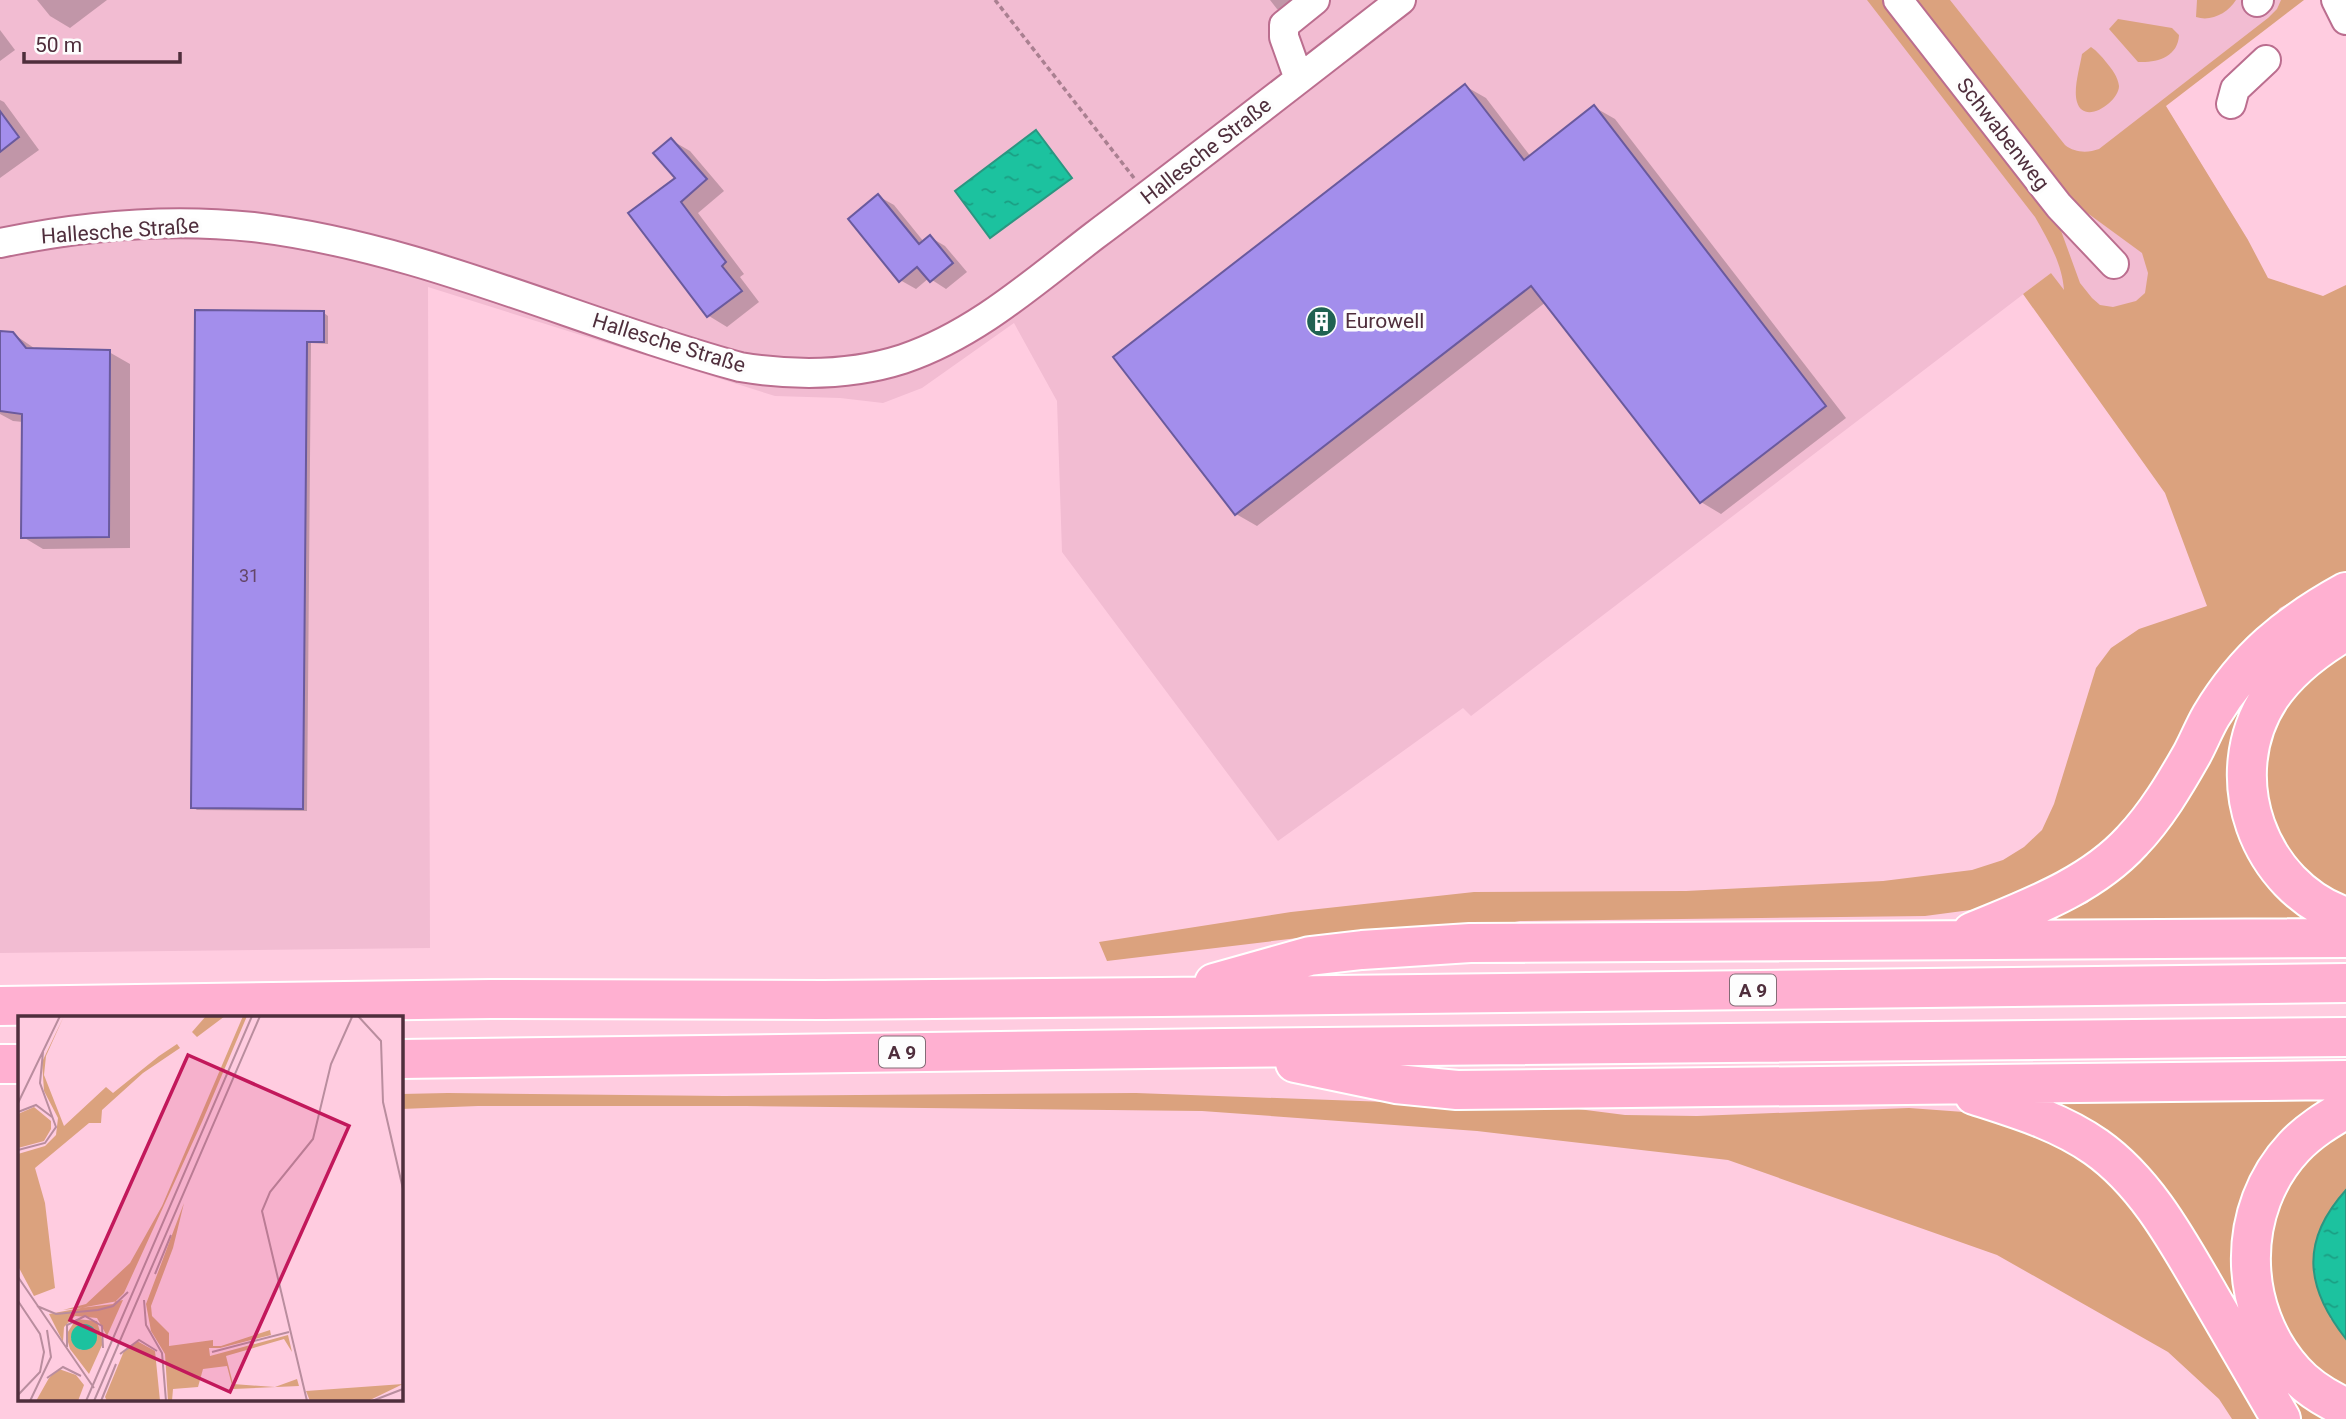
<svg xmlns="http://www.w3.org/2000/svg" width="2346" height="1419" font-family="Roboto,sans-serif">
  <defs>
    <pattern id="water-ripples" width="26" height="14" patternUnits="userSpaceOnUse" patternTransform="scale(1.75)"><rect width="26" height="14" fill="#1cc29f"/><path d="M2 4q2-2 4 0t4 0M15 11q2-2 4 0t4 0" fill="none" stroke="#1b9e83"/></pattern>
  </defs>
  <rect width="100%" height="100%" fill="#ffcce0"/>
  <!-- built -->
  <path fill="#f2bcd2" d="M0 0H2300L2165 105 2248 240 2094 339 2051 273 1471 716 1463 708 1278 841 1062 552 1057 401 1014 323 922 388 883 403 840 398 775 396 428 287 430 948 0 953Z"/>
  <!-- grass -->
  <path fill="#dba27e" d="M1867 0H1886L2056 217 2080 283 2092 298 2100 305 2113 307 2136 301 2145 293 2148 273 2142 253 2075 204 1912 0H1950L2065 145C2075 153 2088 153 2099 149L2268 18 2277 9 2281 0H2304L2166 106 2248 240 2268 278 2323 296 2346 285V572L2280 608 2256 636 2138 811 2069 874 1978 909 1925 916 1520 921 1474 930 1298 938 1107 961 1099 942 1291 912 1474 892 1686 891 1883 881 1972 870 2003 860 2024 847 2042 830 2054 804 2096 668 2111 648 2139 629 2207 606 2165 493 2023 294 2051 273 2064 290C2062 263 2048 240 2035 217Z
    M2197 0H2236C2228 13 2211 22 2196 17Z
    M2118 19 2172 28 2179 35C2178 57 2157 63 2138 62L2109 29Z
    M2091 47C2097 51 2102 57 2106 62 2112 69 2118 77 2119 86 2119 102 2084 126 2077 102 2073 89 2080 67 2082 54Z
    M2346 647V908L2310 888 2261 812 2269 724 2293 686Z
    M2267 668 2234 770 2330 927H2035L2087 903 2120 876 2230 716Z
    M448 1093 724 1096 1136 1093 1578 1109 1625 1115 1697 1116 1909 1108 1964 1112 2011 1120 2050 1135 2133 1200 2267 1419H2232L2219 1399 2168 1352 1997 1255 1728 1160 1477 1131 1202 1111 746 1106H478L401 1109V1094Z
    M2018 1094H2340L2297 1124 2237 1287 2334 1419H2295L2193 1244Z
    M2346 1119V1190L2329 1211 2330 1318 2346 1339V1393L2314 1374 2274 1323 2265 1217 2307 1146Z"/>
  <!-- water -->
  <path fill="url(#water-ripples)" stroke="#2b9681" stroke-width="2" d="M1036 130 1072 178 990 238 955 191Z
    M2346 1190V1339C2305 1287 2300 1241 2346 1190Z"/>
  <!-- shadow -->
  <path fill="#0003" d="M37 0H107L70 28 50 16Z
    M1270 0H1315L1292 18 1277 9Z
    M0 30 15 50 0 61Z
    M1465 86 1486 98 1531 157 1594 107 1615 119 1846 418 1721 514 1701 502 1546 302 1257 526 1236 514 1115 357Z
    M0 100 4 102 39 150 0 178Z
    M671 140 690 151 724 191 698 213 744 274 740 277 759 302 727 327 709 316 631 214 677 178Z
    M878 196 894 205 924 242 930 237 945 246 967 272 946 289 929 278 916 289 900 280Z
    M197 312 324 313 328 316V344L311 343 307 811 197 810 193 807Z
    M12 333 37 350 109 352 130 364V548L43 549 23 537V422L13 421 0 414V335Z"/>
  <!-- building -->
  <path fill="#a38eec" stroke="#6a5a9d" stroke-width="2" d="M1465 84 1524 160 1594 105 1826 406 1700 503 1531 286 1235 515 1113 357Z
    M0 111 19 137 0 152Z
    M671 138 707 179 681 202 726 262 722 266 742 291 707 317 628 213 675 178 653 153Z
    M878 194 919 244 930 235 953 263 930 282 917 267 899 282 848 219Z
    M195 310 324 311V342H307L303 809 191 808Z
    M0 331 13 332 26 348 110 350 109 537 21 538 22 414 0 411Z"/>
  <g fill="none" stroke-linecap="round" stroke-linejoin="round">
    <defs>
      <path id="minor" d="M1898 0 2059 206 2114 264
        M2336 0 2346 20
        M2257 2 2259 0
        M1299 79 1284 37V25L1315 0
        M2231 104 2235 89 2266 60
        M0 243C81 226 170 218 253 227 421 247 578 323 740 367 795 376 850 376 903 359 975 335 1034 282 1094 236 1197 159 1299 79 1401 0"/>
      <path id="highway" d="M2346 631C2317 648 2289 669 2270 697 2218 776 2258 887 2346 917
        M1972 932C2027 909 2090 887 2132 841 2156 816 2175 784 2192 754 2199 741 2204 728 2211 716 2246 658 2288 624 2346 592
        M1214 983 1310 956 1362 950 1470 943 2346 938
        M0 1006 490 999 823 1000 1161 997 2346 983
        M401 1059 1224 1048 2346 1037
        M1295 1063 1396 1084 1457 1090 2346 1080
        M0 1064H19
        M1974 1095C2017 1109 2059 1121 2096 1147 2147 1183 2178 1242 2209 1295 2233 1336 2257 1377 2281 1419
        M2346 1109C2327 1120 2309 1131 2294 1147 2236 1209 2237 1309 2294 1372 2308 1388 2327 1399 2346 1408"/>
    </defs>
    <!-- minor casing -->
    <use href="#minor" stroke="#bb6e8f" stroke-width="32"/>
    <!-- highway casing -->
    <use href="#highway" stroke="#fff" stroke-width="42"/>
    <!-- path -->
    <path stroke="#aa8091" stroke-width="3.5" stroke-dasharray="5 3.5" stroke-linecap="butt" d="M995 0 1134 178"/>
    <!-- minor -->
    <use href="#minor" stroke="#fff" stroke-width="28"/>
    <!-- highway -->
    <use href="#highway" stroke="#ffb0d1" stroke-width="38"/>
  </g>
  <!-- icons -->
  <defs>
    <symbol id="building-disc" viewBox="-11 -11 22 22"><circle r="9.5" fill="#206251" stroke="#fdfdfd"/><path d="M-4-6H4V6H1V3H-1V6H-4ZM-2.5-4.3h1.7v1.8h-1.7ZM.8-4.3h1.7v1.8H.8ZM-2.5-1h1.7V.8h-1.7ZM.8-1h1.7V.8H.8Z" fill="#fff"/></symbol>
  </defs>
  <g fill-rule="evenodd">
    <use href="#building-disc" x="1304" y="304" width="35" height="35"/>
  </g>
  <g text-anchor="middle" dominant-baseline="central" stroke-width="7" stroke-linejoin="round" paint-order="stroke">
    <!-- number labels -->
    <g font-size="18" fill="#644668">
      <text x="249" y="575">31</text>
    </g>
    <!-- shield labels -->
    <g fill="#fdfdfd" stroke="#836c76" stroke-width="2">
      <rect x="1730" y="974.5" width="46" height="31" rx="5"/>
      <rect x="879" y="1036.5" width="46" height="31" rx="5"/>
    </g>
    <g font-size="19" font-weight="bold" fill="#4f2e3c">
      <text x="1753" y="990">A 9</text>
      <text x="902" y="1052">A 9</text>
    </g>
    <!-- street labels -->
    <g font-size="21" fill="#4f2e3c" stroke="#fdfdfd">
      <text transform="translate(2003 134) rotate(52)">Schwabenweg</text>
      <text transform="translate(1206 151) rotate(-38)">Hallesche Straße</text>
      <text transform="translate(120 231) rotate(-4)">Hallesche Straße</text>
      <text transform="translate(669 343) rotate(17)">Hallesche Straße</text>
    </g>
    <!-- poi labels -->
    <g font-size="21" fill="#4f2e3c" stroke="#fdfdfd" text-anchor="start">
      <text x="1345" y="321">Eurowell</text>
    </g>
  </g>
  <!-- overview -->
  <g transform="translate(18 1016)">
    <rect width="385" height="385" fill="#ffcce0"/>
    <path d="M46 0 28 40 26 59 46 110 88 71 95 77 141 40 159 28 162 32 125 57 84 94 83 107H71L17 152 27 187 37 272 16 280 0 250V138L27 130 38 119 40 102 26 75 24 46ZM188 0H207L179 21 174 16ZM225 0H229L184 106 106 277 95 288 45 294 68 288 112 247 144 190ZM16 91 33 105V113L26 125 0 132V98ZM166 187 155 232 133 290 134 300 151 317V330L195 324V330H203L252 314 253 319 202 332H191L192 340 270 319 274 336 266 323 208 340 215 368 257 371 279 363 281 370 215 373 209 350 185 353 180 371 155 373 154 385H150L147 338 133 315 128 288ZM105 284 89 320 79 302 57 300 46 311 45 326 31 298ZM58 303 79 305 85 327 71 358 52 333 48 319ZM78 316V325L63 334 53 322ZM119 325 137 335 142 385H89L87 381 106 335ZM41 353 58 359 66 369 60 385H18L31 362ZM385 368 350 385H292L288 375Z" fill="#dba27e" fill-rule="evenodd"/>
    <path d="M53 321a13 13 0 1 1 26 0a13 13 0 1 1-26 0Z" fill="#1cc29f"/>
    <path fill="none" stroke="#b98d9e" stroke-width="2" d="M340 0 363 25 365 86 385 173M0 87 42 0M0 96 18 89 34 101M0 134 27 127 38 111 22 67 25 36M137 258 153 219M0 261 76 372M126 284 128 309 144 337 148 385M0 285 22 318 26 336 22 356 0 379M19 290 38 298 80 294 95 290 110 276M49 331V309L67 300 84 310 85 332M194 336 271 316M102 338 121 324 139 335M29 362 45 351 63 360M12 385 33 341 29 314M68 385 234 0M76 385 242 0M83 385 98 348M289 385 244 195 252 176 295 123 313 48 334 1M354 385 385 373"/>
    <path fill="#c2185b" fill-opacity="0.15" stroke="#c2185b" stroke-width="3.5" d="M170 39 331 110 212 376 52 304Z"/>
    <rect width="385" height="385" fill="none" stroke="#4f2e3c" stroke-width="3.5"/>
  </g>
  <!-- scale -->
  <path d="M24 52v10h156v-10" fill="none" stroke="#4f2e3c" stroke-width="3.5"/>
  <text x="35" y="52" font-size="21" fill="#4f2e3c" stroke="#fdfdfd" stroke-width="5" paint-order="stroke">50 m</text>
</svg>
